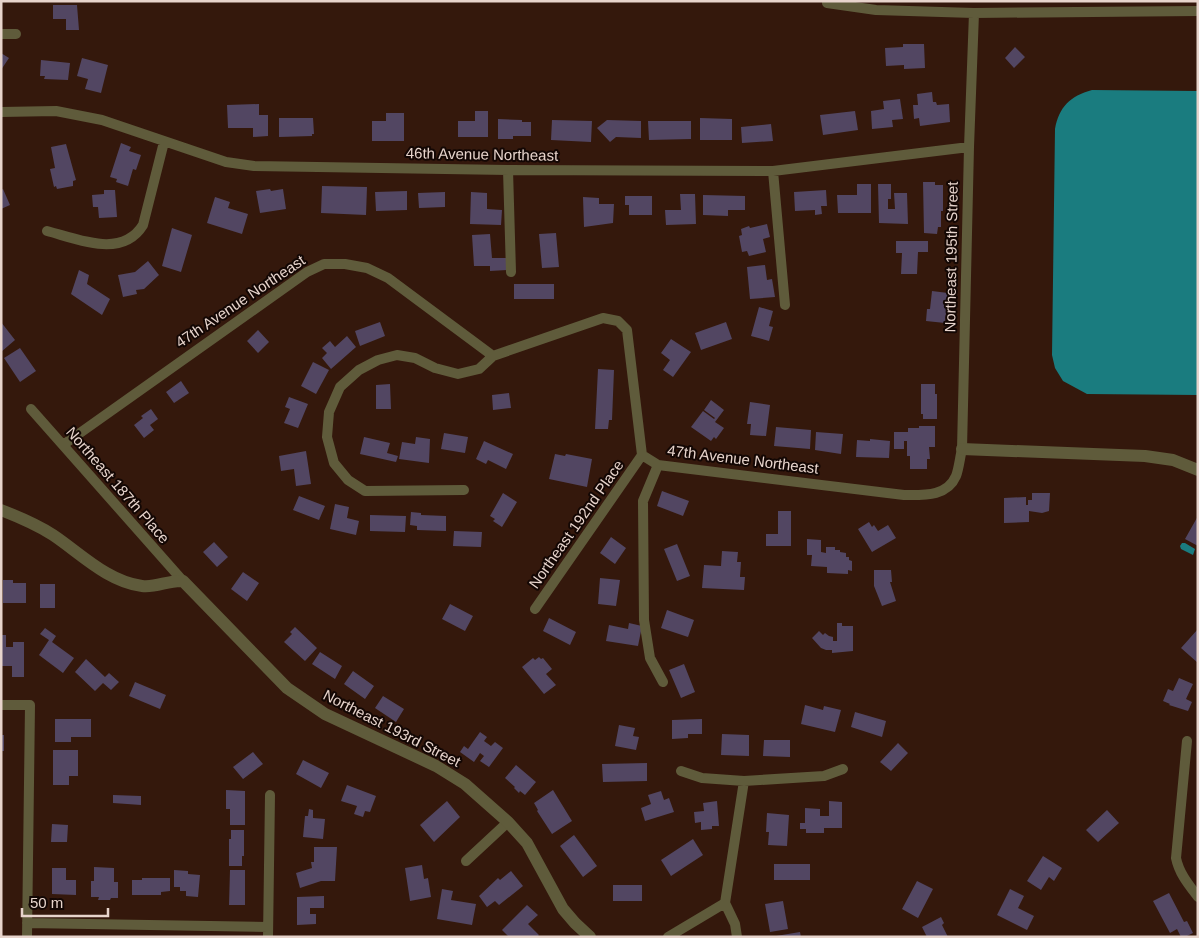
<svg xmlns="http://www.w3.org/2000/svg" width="1199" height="938" font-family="Arial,sans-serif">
  <rect width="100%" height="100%" fill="#34180c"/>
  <!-- water -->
  <path fill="#1a7c7f" d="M1092 90 1198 91V395L1087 394 1063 381 1055 368 1052 355 1055 129C1059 107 1070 96 1092 90Z
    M1182 543H1185L1195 549 1193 555 1181 549 1180 546Z"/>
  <!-- building -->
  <path fill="#524662" d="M53 5H77L79 30H66V19H53Z
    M903 44H924L925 68 904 69V65L886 66 885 48 903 47Z
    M1015 47 1025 57 1014 68 1005 58Z
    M1 53 9 58 1 70Z
    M82 58 108 65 101 93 85 89 88 79 77 76Z
    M41 60 70 63 68 80 44 79 45 76H40Z
    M932 92 933 102H936L937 105 949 104 950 122 920 126 919 118 914 119 913 105H918L917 94Z
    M900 99 903 119 892 120 893 127 872 129 871 111 884 109 883 101Z
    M259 104V115H268V136L253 137V128H228L227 105Z
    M475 111H488V137H458V121H475Z
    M855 111 858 130 823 135 820 115Z
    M386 113H404V141H372V121H386Z
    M279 118H313L314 134H312V136L279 137Z
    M700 118 732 119V140H700Z
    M498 119 522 120V122H531V136H513V139H498Z
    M552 120 592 121 591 142 551 140Z
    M607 120 641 121V138L616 137 610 142 597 128Z
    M648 121H691V139L649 140Z
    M771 124 773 141 742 143 741 127Z
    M121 143 131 147 129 151 141 155 136 170 133 169 128 186 116 182 117 179 110 177Z
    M66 144 76 180 73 181V186L57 189 56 186 54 187 50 169 55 168 51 147Z
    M923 182H935V185H943V211H941V227H938L937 234 924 233Z
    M857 184H871V213H838L837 195H857Z
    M878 184H891V199H888V209H895L894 193H907L908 224 879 223Z
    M322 186 367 187 366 215 321 213Z
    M3 189 10 205 1 209V190Z
    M270 189 271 191 283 189 286 209 260 213 256 191Z
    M104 190H115L117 217 99 218 98 207H93L92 195 104 194Z
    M826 190 827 206H821L822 214 815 215V210L795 211 794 192Z
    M407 191V210L376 211 375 192Z
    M445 192V207L419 208 418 193Z
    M471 192 487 193V209L502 210 501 225 470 224Z
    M680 194H695L696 224 666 225 665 210H681Z
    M703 195 745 196V210H728V216L703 215Z
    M625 196H652V215H629V205H625Z
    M215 197 230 202 228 208 248 214 242 234 207 223Z
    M583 197 599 198V204H614L613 223 584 227Z
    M767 224 770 237 763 239 766 252 749 256 747 251 742 252 739 236 742 235 741 229 749 226 750 228Z
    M172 228 192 235 181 272 162 266Z
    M556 233 559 267 542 268 539 234Z
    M490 234 492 258H506L507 270 490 271V266H474L472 235Z
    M896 241H928V252H918L917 274H901L902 253H896Z
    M148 261 159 275 144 289 136 290 137 294 123 297 118 275 135 272Z
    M765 265 767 280 772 279 775 297 750 299 747 267Z
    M79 270 89 275 87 284 110 299 102 315 71 294Z
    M514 284H554V299H514Z
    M932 291 948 293 945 323 926 321 927 309H930Z
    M759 307 773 311 769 326 773 327 769 341 751 336Z
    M1 322 15 340 1 352Z
    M380 322 385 336 360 346 355 331Z
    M726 322 732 339 701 350 695 333Z
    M258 330 269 342 258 353 247 341Z
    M347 336 356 347 331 369 322 358 327 353 322 348 330 341 335 347Z
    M671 339 691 352 673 377 663 370 670 360 661 353Z
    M20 348 36 371 20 382 4 358Z
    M313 362 329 370 316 394 301 386Z
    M598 369 614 370 612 420H609L608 429H595Z
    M181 381 189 393 174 403 166 392Z
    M390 384 391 409H376V385Z
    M921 384H935V394H937V419H923V414H921Z
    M509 393 511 408 493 410 492 395Z
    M289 397 308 404 298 428 284 423 290 409 285 407Z
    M711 400 724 410 715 422 724 428 716 439 714 437 711 441 691 427 703 411 714 419 715 418 704 410Z
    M750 402 770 405 766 436 750 435 751 424H747Z
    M151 409 158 419 150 425 154 430 144 438 134 425 143 418 141 416Z
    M919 426H935V447H929L930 459H927V469H910V456H907V441H904V449H894V432H908V428H919Z
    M776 427 811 430 810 449 774 446Z
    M816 432 843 434 841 454 815 450Z
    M444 433 468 437 465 453 441 449Z
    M364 437 390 443 387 453 398 456 396 462 360 454Z
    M416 437 430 439 429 463 399 459 402 442 415 444Z
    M870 439 890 441 889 458 856 457 857 440 870 441Z
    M484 441 513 454 506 469 488 460 486 464 476 459Z
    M306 451 311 484 296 486 294 469 281 471 279 456Z
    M555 454 565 456 566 454 592 459 587 487 549 479Z
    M662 491 689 501 683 516 657 506Z
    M503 493 517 502 502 527 493 521 495 519 490 516Z
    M1032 493H1050L1049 511 1042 513 1029 511V522L1004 523V498L1026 497V505H1028V500H1032Z
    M299 496 325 506 319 520 293 510Z
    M335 504 349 507 347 518 359 521 356 535 330 529Z
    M778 511H791V546H766V534H778Z
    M411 512 421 513V515L446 516V531L417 530V526L410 525Z
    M370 515 406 516 405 532 370 531Z
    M1198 516V546L1185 539Z
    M869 522 872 527 874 525 878 531 888 525 896 538 872 552 858 529Z
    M454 531 482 532 481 547 453 546Z
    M611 537 626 548 615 564 600 553Z
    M807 539 821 540V552L826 553V547H835V550H840V552L846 553V557H849V560L852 561V571L848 570V574L827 573V567L811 566 812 555H807Z
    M214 542 228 557 217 567 203 552Z
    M677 544 690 576 677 581 664 549Z
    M722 551 738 552 737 562H741L740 577H745L744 590 702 588 704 565 721 566Z
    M874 570H891L892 582H890L896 601 882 606 874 586Z
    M243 572 259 583 247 601 231 589Z
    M600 578 620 580 616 606 598 604Z
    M3 580H13V583H26V603H3Z
    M40 584H55V608H40Z
    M450 604 473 616 465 631 442 619Z
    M667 610 694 620 688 637 661 628Z
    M549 618 576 632 570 645 543 631Z
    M629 623 642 626 638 646 606 641 609 625 628 629Z
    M837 623H842V626H853V651L832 653V650H826L821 648 812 638 819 631 823 635 825 633 829 636 833 637V641H837Z
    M295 627 317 648 305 661 284 642 292 634 290 632Z
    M45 628 56 636 52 642 74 658 63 673 39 655 49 640 40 634Z
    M1198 629V663L1181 648Z
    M1 635H6V647H13V642H24V677H12V666H2Z
    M320 652 342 666 335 679 312 664Z
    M539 657 541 659 543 658 552 669 546 674 556 685 544 694 522 667 533 658 535 660Z
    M86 659 105 677 109 673 119 682 111 690 103 683 95 691 75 672Z
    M684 664 695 692 681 698 669 670Z
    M353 671 374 686 365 699 344 684Z
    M1179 678 1193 684 1186 699 1192 702 1188 711 1169 705 1170 704 1163 701 1168 689 1173 691Z
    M135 682 166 695 160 709 129 696Z
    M383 696 404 709 396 722 375 708Z
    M805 705 823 710 824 706 841 710 835 732 801 724Z
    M855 712 886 721 882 737 851 727Z
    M55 719H91V737H71V742H55Z
    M702 719V734H688V738L672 739V720Z
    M619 725 635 728 633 736 639 737 636 750 615 746Z
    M480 732 487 737 484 741 491 746 495 742 503 748 489 767 480 761 484 756 480 753 474 762 460 752 464 746 468 749Z
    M722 734 749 735V756L721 755Z
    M1 735H4V751H1Z
    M764 740H790V757L763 756Z
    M898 743 908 753 891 771 880 762Z
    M53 750H78V776H69V785H53Z
    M253 752 263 764 243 779 233 767Z
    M303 760 329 773 321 788 296 774Z
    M647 763V781L603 782 602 764Z
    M516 765 536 782 525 795 520 791 519 793 514 788 515 787 505 778Z
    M347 785 376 796 370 812 365 811 363 817 354 814 357 806 341 801Z
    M226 790 245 791V825H230V809H226Z
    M553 790 572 821 552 834 537 811 538 810 534 803Z
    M661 791 664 800 669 798 674 812 645 821 641 808 651 804 648 795Z
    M113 795 141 796V805L113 803Z
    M447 801 460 817 434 842 420 825Z
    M717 801 719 826H712V829L701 830V822L695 823 694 812 704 811 703 803Z
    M829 801 842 802V828H824V833H806V829H800V823H805V808L820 809V816H829Z
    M309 809 313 810V818L325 819 323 839 303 837 305 816H308Z
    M1107 810 1119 823 1098 842 1086 830Z
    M767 813 789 815 787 846 768 845 769 832H766Z
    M52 824 68 825 67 842H51Z
    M231 830H244V856H242V866H229V839H231Z
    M574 835 597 866 583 877 560 846Z
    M693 839 703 855 671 876 661 860Z
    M314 847H337L335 881H321L300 888 296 873 312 868 311 862H314Z
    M1043 856 1062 868 1054 881 1049 877 1041 890 1027 881Z
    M774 864H810V880H774Z
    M422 865 424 879 428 878 431 897 410 901 405 868Z
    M94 867 114 868V882H118V898H111L110 900H98L99 897H91V881H94Z
    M52 868H66V880H76V895L52 894Z
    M174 870 188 871V874L200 875 198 897 186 896V891H180V887H174Z
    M230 870H245V905H229Z
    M511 871 523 886 499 905 495 901 487 907 479 896 498 878 500 880Z
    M142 878H170V891L161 892V895H132V880H142Z
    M917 881 933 889 918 918 902 909Z
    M613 885H642V901H613Z
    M442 889 453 891 451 900 476 904 472 925 437 919Z
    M1010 889 1024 896 1018 908 1034 916 1027 930 997 915Z
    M1169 893 1184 922 1187 921 1193 933 1185 937H1181L1177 929 1170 933 1153 901Z
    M324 896V908H310V914H316V924L297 925V897Z
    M783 901 788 929 770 932 765 904Z
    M527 905 538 915 528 924 539 935 537 937H509L502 930Z
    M941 917 944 923 942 925 948 937H927L922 927Z
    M800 932 801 937H776V936Z"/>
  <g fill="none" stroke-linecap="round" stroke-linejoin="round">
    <!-- minor -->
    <path stroke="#5f5b3b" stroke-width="10" d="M827 3 876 10 974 13 1198 11
      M1 34H16
      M1 112 56 111 102 120 226 162 254 166 508 170 773 171 969 147
      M508 170 511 272
      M773 171 785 305
      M47 231C78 239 122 259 143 225L164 142
      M31 409 183 581
      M63 445 307 272 324 264H345L367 268 388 278 493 356 603 318 618 321 627 330 642 455
      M642 455 658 465 904 495C923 495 947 497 956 476 959 468 960 457 962 449L969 147 974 13
      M658 465 643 501 644 620 650 658 663 682
      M464 490 365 491 348 480 334 463 327 437 329 412 340 387 359 370 378 360 397 355 415 358 435 368 458 374 479 369 493 356
      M535 609 642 455
      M1 705H30L27 937
      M1187 741 1176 858C1179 873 1188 884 1198 897
      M681 771 702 778 744 781 824 776 843 769
      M466 861 508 822
      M27 923 268 927
      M268 937 270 795
      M668 937 725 903
      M737 937 735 924 725 903 744 781"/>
    <!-- tertiary -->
    <path stroke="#5f5b3b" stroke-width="12" d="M962 449 1145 456 1173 460 1198 470
      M1 510C19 517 36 524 53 535 80 553 108 582 142 586 156 588 168 580 183 581L287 688 325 714 436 766 465 784 508 822 527 843 563 909 575 923 590 937"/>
  </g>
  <g text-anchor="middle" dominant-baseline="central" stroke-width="4" stroke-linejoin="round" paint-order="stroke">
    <!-- street labels -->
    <g font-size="15" fill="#e7d4cc" stroke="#130704">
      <text transform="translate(482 154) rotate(1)">46th Avenue Northeast</text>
      <text transform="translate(951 257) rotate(-89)">Northeast 195th Street</text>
      <text transform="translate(240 301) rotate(-34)">47th Avenue Northeast</text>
      <text transform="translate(743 459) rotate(7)">47th Avenue Northeast</text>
      <text transform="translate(118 485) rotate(49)">Northeast 187th Place</text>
      <text transform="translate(576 524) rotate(-55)">Northeast 192nd Place</text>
      <text transform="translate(392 728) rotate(27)">Northeast 193rd Street</text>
    </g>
  </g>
  <!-- border -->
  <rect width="1199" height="938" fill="none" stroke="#e7d4cc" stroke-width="5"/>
  <!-- scale -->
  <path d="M22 908v8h86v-8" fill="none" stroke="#e7d4cc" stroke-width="2.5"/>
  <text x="30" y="908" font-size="15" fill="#e7d4cc" stroke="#130704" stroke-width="4" paint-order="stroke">50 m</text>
</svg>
